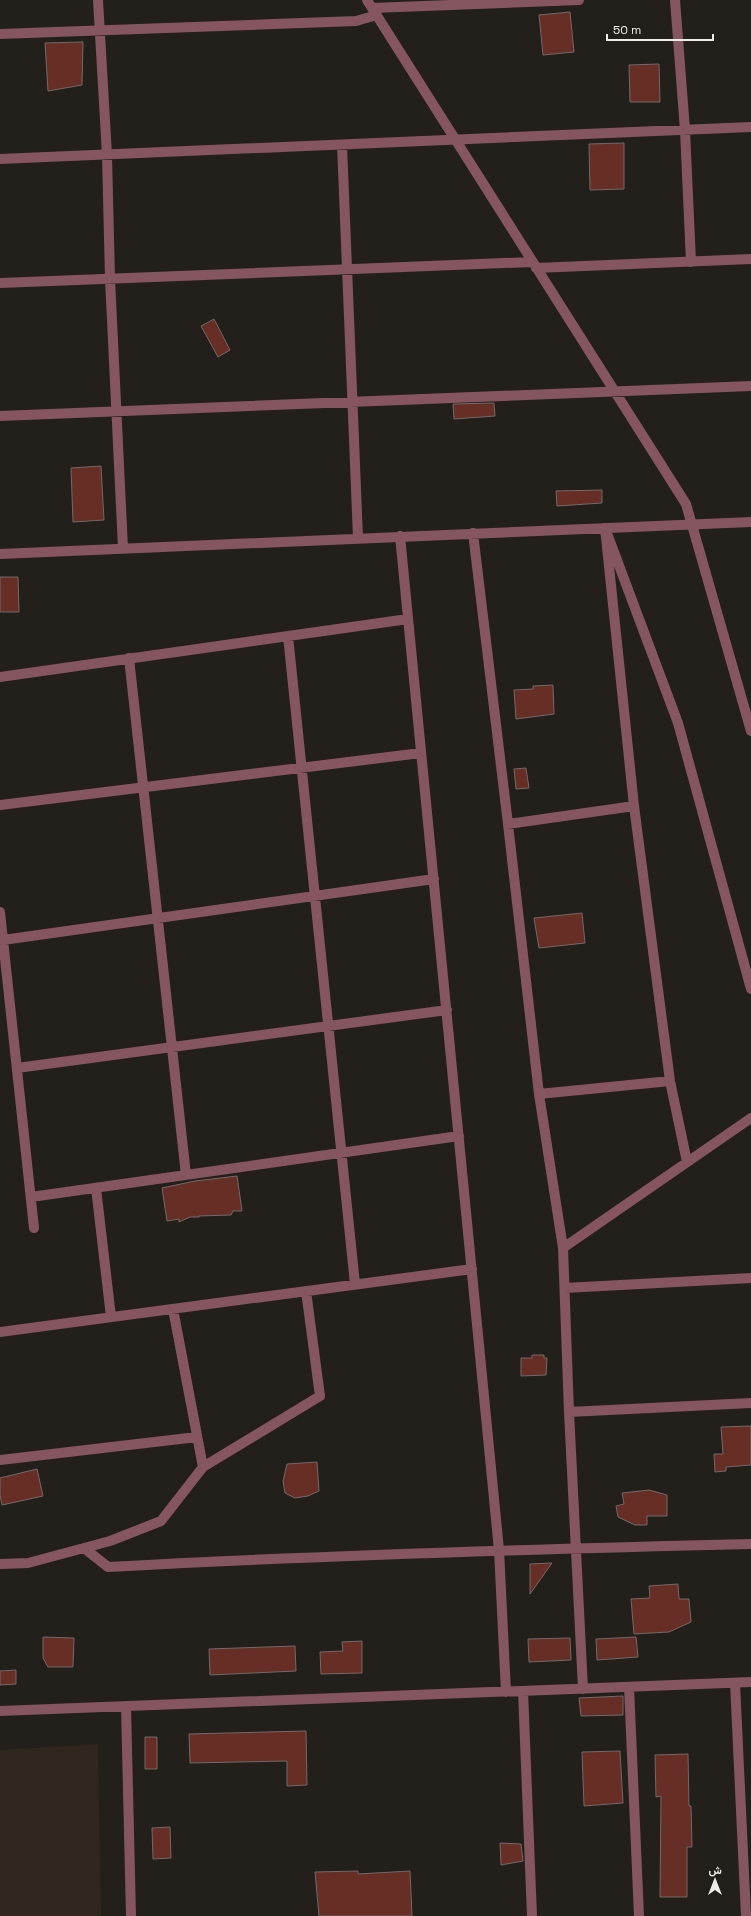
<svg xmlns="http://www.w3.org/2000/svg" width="751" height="1916" font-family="'Space Grotesk',Vazirmatn,sans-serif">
  <rect width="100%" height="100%" fill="#231f1a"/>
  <!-- built -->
  <path fill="#2f271d" d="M98 1744 101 1916H0V1750Z"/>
  <!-- building -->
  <path fill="#672e26" stroke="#736a69" d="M570 12 574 52 543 55 539 15Z
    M83 42 82 85 48 91 45 43Z
    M659 64 660 102H630L629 65Z
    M624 143V189L590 190 589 144Z
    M214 319 230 350 218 357 201 326Z
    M494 403 495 416 454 419 453 404Z
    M101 466 104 520 73 522 71 468Z
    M602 490V503L557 506 556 491Z
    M0 577H18L19 612H0Z
    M553 685 554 714 516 719 514 690 533 689V686Z
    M526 768 529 788 516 789 514 769Z
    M582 913 585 943 539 948 534 918Z
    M237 1176 242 1211H233L231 1215 199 1216V1217H190L179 1222V1219L167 1221 162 1188 195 1181Z
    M532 1355H544V1358H547L546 1375 521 1376V1358H532Z
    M751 1426V1465L726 1467V1471L715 1472 714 1454H723L721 1427Z
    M317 1462 319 1491 308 1496 295 1498 285 1493 283 1481 287 1464Z
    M37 1469 43 1496 2 1505 0 1495V1478Z
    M649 1490 667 1495V1516H647V1525H635L618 1517 616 1506 624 1504 622 1493Z
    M552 1563 530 1594V1564Z
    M678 1584 679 1599H689L691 1622 669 1632 634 1634 631 1599 650 1598 649 1586Z
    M43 1637 74 1638 73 1667H48L43 1658Z
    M636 1637 638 1657 597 1660 596 1639Z
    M570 1638 571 1660 529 1662 528 1639Z
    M362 1641V1673L321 1674 320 1652 343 1651 342 1642Z
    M295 1646 296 1671 210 1675 209 1649Z
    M16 1670V1684L0 1685V1671Z
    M623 1696V1715L581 1716 579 1698Z
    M306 1731 307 1785 287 1786V1761L190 1763 189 1734Z
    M145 1737H157V1769H145Z
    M620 1751 623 1803 584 1806 582 1752Z
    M688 1754 689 1806H691L692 1847H687V1897H660L661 1796 656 1797 655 1755Z
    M170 1827 171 1858 153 1859 152 1828Z
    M500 1843 521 1844 523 1861 501 1865Z
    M358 1871V1874L410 1871 412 1916H319L315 1872Z"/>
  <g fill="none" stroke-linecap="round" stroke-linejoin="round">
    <!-- minor -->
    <path stroke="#865660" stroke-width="10" d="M98 0 107 155 110 279 123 548
      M367 0 686 504 751 731
      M675 0 685 130 691 262
      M372 8 579 0
      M0 34 356 21 377 15
      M342 145 358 538
      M0 159 751 127
      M536 268 751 259
      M0 283 532 262
      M0 416 751 386
      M473 533 508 824 539 1094 563 1248 569 1412 583 1689
      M400 536 499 1550 506 1692
      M0 554 751 522
      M288 636 355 1284
      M129 658 186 1175
      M0 677 408 619
      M0 805 421 753
      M508 824 634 806
      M0 912 34 1228
      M3 940 434 879
      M17 1068 447 1010
      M539 1094 670 1081
      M687 1162 670 1081 634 806 605 528 678 723 751 989
      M96 1188 111 1317
      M31 1197 459 1136
      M563 1248 751 1118
      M565 1288 751 1278
      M173 1309 203 1467 320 1396 306 1291
      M0 1332 472 1269
      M569 1412 751 1403
      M0 1460 197 1437
      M84 1548 108 1567C322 1555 537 1549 751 1544
      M0 1564 28 1563 110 1541 161 1521 203 1467
      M735 1683 746 1916
      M629 1687 639 1916
      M523 1691 532 1916
      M126 1706 131 1916
      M0 1711 751 1682"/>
  </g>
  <!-- north arrow -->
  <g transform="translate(715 1880)" stroke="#231f1a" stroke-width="3" paint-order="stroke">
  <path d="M0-3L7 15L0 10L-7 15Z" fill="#f0ede9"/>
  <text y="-6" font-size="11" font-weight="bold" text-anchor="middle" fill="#f0ede9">ش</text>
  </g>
  <!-- scale -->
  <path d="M607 34v6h106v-6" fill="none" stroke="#f0ede9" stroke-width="2"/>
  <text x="613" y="34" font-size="12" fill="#f0ede9" stroke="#231f1a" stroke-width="3" paint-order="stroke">50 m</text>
</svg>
